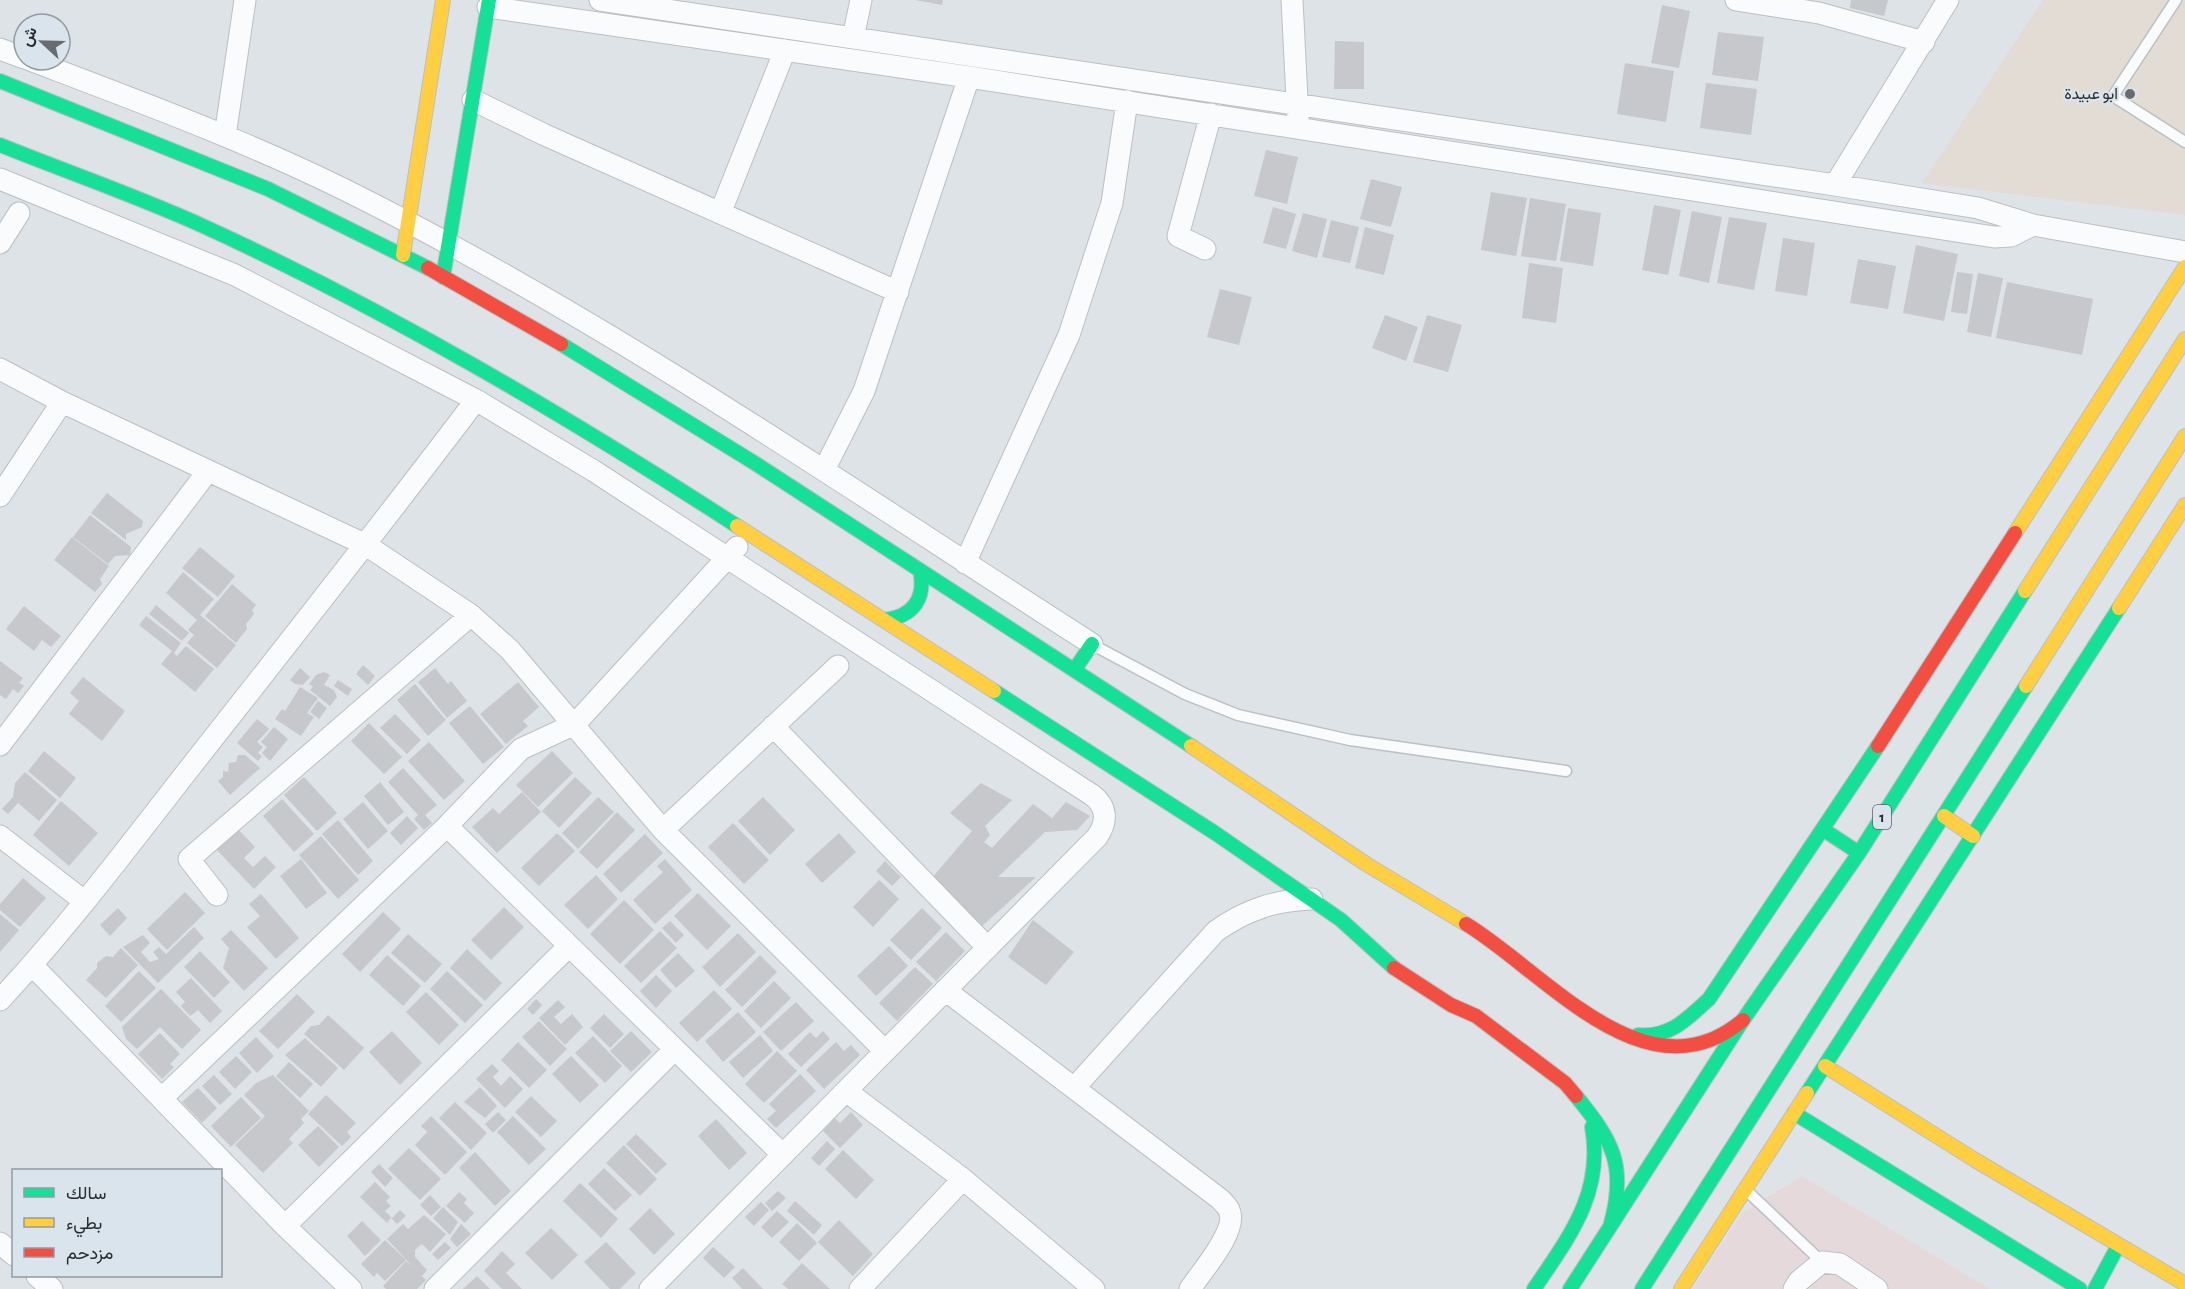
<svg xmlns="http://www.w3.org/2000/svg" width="2185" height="1289" font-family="'Alegreya Sans',Vazirmatn,sans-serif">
  <rect width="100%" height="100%" fill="#dee3e8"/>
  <!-- commercial -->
  <path fill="#e2dcd4" d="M2043 0H2185V215L1922 183Z"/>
  <!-- industrial -->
  <path fill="#e6d9dc" d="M1802 1176 1990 1289H1692L1742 1213Z"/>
  <!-- building -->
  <path fill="#c6c8cb" d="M915 0H943L942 5Z
    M1851 0H1888L1884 16 1850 8Z
    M1662 5 1690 11 1679 68 1651 63Z
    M1718 32 1764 37 1758 81 1712 75Z
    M1335 41 1364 42V89H1334Z
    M1625 63 1674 71 1666 122 1617 114Z
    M1706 83 1757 89 1751 135 1700 128Z
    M1266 150 1298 157 1287 204 1254 196Z
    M1371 179 1402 187 1391 227 1360 219Z
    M1491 192 1527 198 1516 256 1481 250Z
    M1530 198 1566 204 1556 261 1521 256Z
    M1654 205 1681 210 1668 275 1642 270Z
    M1273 207 1296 214 1286 249 1263 243Z
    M1568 208 1601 213 1593 266 1560 261Z
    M1692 211 1722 217 1709 283 1679 276Z
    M1303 213 1327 219 1317 258 1292 251Z
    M1729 217 1767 223 1754 290 1717 283Z
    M1331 220 1359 227 1350 263 1322 257Z
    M1365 227 1394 235 1384 275 1355 268Z
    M1783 238 1815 243 1807 296 1775 291Z
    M1916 245 1958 254 1944 321 1903 313Z
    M1858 259 1896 266 1888 309 1850 303Z
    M1529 263 1563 268 1556 323 1522 318Z
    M1957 272 1973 274 1967 314 1951 312Z
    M1978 273 2003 278 1991 337 1967 332Z
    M2007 282 2093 299 2082 355 1996 338Z
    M1220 289 1252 297 1239 345 1207 337Z
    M1385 315 1418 327 1406 361 1372 348Z
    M1427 315 1462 325 1448 372 1413 362Z
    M107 493 143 521 142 527 126 534V540L91 513Z
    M90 515 131 547 130 555 115 556 108 564 73 537Z
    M72 537 109 566 100 579 102 584 95 592 54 560Z
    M200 547 235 576 218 597 182 568Z
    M183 572 214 599 200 615 236 645 217 668 187 643 194 635 188 630 197 620 166 593Z
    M232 584 256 605 252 610 254 614 246 624 247 629 236 643 205 616Z
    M156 605 189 633 182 641 149 614Z
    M24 606 61 636 51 647 42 640 34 651 6 629Z
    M146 616 181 643 174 653 177 656 186 646 214 669 195 692 161 664 172 651 139 625Z
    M0 661 23 678 19 683 24 686 18 693 13 689 6 699 0 695Z
    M363 665 375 676 368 685 356 674Z
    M300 668 310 677 303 685 295 684 290 680Z
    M435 668 448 684 451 681 467 701 447 718 418 682Z
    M324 672 330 675 324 685 334 690 337 697 330 706 310 690 313 687 309 684 316 675Z
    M83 677 125 711 102 741 69 714 79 701 70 693Z
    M338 680 352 689 348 696 334 686Z
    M518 682 539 707 523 721 528 726 506 744 480 714Z
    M415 684 446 720 428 736 397 700Z
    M300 687 318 698 307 713 314 717 301 736 275 719 282 709 285 711Z
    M318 701 327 708 319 719 310 712Z
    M470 706 504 747 483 764 449 723Z
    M395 714 421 740 407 754 380 728Z
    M257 719 269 729 257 742 263 747 258 753 262 756 258 761 237 743Z
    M369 723 402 757 384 774 351 741Z
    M274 727 288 739 270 761 262 753 267 747 261 742Z
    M429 742 465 781 444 800 408 761Z
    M44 751 76 778 60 798 28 771Z
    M552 751 573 773 538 807 516 785Z
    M238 755H245L260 768 230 795 218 781 223 777V771L228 772 229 763 236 762Z
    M403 768 437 805 425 815 432 823 424 830 414 819 418 815 388 782Z
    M25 772 57 800 39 821 18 803 8 814 2 809 13 797 15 783Z
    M304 777 337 813 317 831 284 795Z
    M575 777 592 793 559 828 542 811Z
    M380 782 404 812 388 825 364 796Z
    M981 783 1012 800 985 826 990 835 984 842 992 848 1033 804 1052 818 1066 802 1090 816 1077 830 1045 832 998 877H1036L980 928 931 879 972 831 950 813Z
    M522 792 541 812 497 853 472 827 493 808 499 814Z
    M598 797 614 812 578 849 562 833Z
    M763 797 795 830 770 855 738 821Z
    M282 799 314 834 294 852 263 816Z
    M61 801 98 833 69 866 33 835Z
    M363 802 388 831 368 849 343 819Z
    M617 812 635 830 597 869 579 852Z
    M407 816 418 828 401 845 390 833Z
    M338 820 373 861 358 875 322 834Z
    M733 823 769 860 744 884 708 847Z
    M235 826 255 847 244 858 253 867 265 856 276 867 254 889 214 847Z
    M557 833 575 851 539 886 521 868Z
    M839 833 856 852 822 883 805 864Z
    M645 834 663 853 621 893 603 874Z
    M321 836 359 880 338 899 299 855Z
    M301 859 327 893 306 909 280 876Z
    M665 859 692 890 655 924 633 900 663 872 657 866Z
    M885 861 901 877 892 886 876 871Z
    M596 875 618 899 588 929 564 905Z
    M23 878 46 898 20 927 0 910V904Z
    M879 880 899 899 873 927 853 907Z
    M185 892 205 913 167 950 147 929Z
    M698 893 731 926 707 950 674 916Z
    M261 894 299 938 276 959 247 927 260 916 249 904Z
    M624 900 654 930 620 964 590 934Z
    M504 907 524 927 491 960 471 940Z
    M118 908 127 918 110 936 100 925Z
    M922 908 942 928 911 960 890 940Z
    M383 912 401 929 360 972 342 954Z
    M0 914 19 930 0 952Z
    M1033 920 1074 952 1046 985 1008 957Z
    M670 921 684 935 676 943 662 928Z
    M194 927 204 938 158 983 123 947 143 935 150 943 141 952 150 962 159 959 153 952 159 947 166 954Z
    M231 930 268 968 244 991 223 968 229 948 221 939Z
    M660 931 677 948 641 983 624 966Z
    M946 932 965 951 936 981 916 962Z
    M738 933 756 952 720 987 702 967Z
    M408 934 442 964 425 983 391 953Z
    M889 946 908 966 876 996 857 976Z
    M121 948 138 965 106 998 86 980 97 968V963L106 956 113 957Z
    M467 949 502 983 485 1001 450 968Z
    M200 951 230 982 214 998 184 967Z
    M678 953 695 971 676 988 660 970Z
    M387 955 421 986 403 1006 369 975Z
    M760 955 777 972 742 1007 725 990Z
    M915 967 933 984 897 1021 879 1003Z
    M139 971 156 988 121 1022 105 1006Z
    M447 971 483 1005 465 1023 430 989Z
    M656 975 672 991 656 1008 640 991Z
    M191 978 222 1011 210 1023 198 1010 190 1016 181 1006 185 1002 176 992Z
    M774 981 791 998 761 1028 744 1011Z
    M161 989 201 1030 182 1049 160 1027 137 1049 126 1039 122 1027Z
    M714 990 732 1009 697 1042 679 1023Z
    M426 992 459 1025 439 1045 406 1012Z
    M297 994 315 1012 278 1049 259 1031Z
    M536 999 542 1005 533 1015 527 1009Z
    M558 1000 565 1007 554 1017 561 1024 572 1014 583 1027 565 1045 539 1018Z
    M796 1002 814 1021 781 1051 763 1032Z
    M738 1012 756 1032 723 1062 705 1041Z
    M604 1014 624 1034 610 1048 590 1028Z
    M328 1015 364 1048 344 1070 304 1034 311 1026 319 1025Z
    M539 1021 567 1049 550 1066 522 1037Z
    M392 1031 422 1063 400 1085 369 1052Z
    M631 1031 652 1052 631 1072 610 1051Z
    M823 1031 830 1039 801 1067 788 1054 810 1032 816 1038Z
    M160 1033 180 1054 170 1064 174 1067 162 1079 138 1054Z
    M760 1035 773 1051 743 1078 729 1062Z
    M593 1036 622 1066 605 1083 575 1053Z
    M256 1037 274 1056 257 1073 239 1053Z
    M305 1038 338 1068 321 1087 285 1055Z
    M518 1042 547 1070 529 1088 501 1060Z
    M836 1042 844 1051 851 1045 860 1055 824 1089 806 1070Z
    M777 1051 797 1071 764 1103 745 1084Z
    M236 1056 252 1072 235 1089 219 1072Z
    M571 1056 599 1085 580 1103 552 1074Z
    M289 1062 313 1084 300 1098 276 1076Z
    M492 1064 499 1071 493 1077 501 1086 510 1076 523 1089 505 1108 476 1079Z
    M800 1074 816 1091 776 1128 767 1119 776 1111 769 1104Z
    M214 1075 232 1094 220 1105 202 1086Z
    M273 1075 309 1111 301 1119 304 1123 289 1139 293 1143 263 1173 235 1145 265 1116 244 1095 256 1083Z
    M480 1087 497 1106 485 1118 464 1102Z
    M198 1088 217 1108 202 1123 182 1102Z
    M326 1095 356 1123 347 1132 351 1137 342 1146 308 1114Z
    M531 1096 557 1121 541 1137 515 1112Z
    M241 1097 261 1118 231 1147 211 1126Z
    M455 1102 487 1133 471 1150 439 1118Z
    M498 1112 506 1120 493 1133 485 1124Z
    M851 1112 863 1125 840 1148 823 1131 835 1118 840 1123Z
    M431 1116 467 1152 445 1175 415 1145 427 1132 421 1126Z
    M513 1116 546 1149 529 1165 497 1132Z
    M716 1119 747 1153 729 1170 698 1136Z
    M318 1126 339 1147 319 1167 298 1145Z
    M636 1134 667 1164 656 1174 626 1144Z
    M827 1141 835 1149 819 1166 811 1158Z
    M624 1145 657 1179 640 1196 606 1163Z
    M409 1148 441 1179 420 1200 388 1169Z
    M843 1150 874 1180 856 1199 825 1169Z
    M475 1152 511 1191 495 1206 459 1168Z
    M379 1164 393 1178 385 1187 371 1172Z
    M604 1168 632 1195 615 1211 588 1184Z
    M375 1182 390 1197 386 1201 391 1206 385 1211 392 1218 400 1210 406 1216 397 1224 391 1218 387 1223 360 1197Z
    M580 1183 618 1219 601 1238 563 1201Z
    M778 1191 786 1198 772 1211 765 1203Z
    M459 1192 467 1199 464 1203 474 1213 465 1223 446 1206Z
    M430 1195 441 1207 431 1216 420 1205Z
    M795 1201 822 1225 814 1235 787 1211Z
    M761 1202 769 1210 754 1226 745 1217Z
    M443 1207 458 1222 450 1235 433 1218Z
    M650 1208 675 1234 654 1255 629 1229Z
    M777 1211 789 1222 772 1238 761 1227Z
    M424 1215 446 1234 430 1252 422 1244 415 1250V1257L427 1270 422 1276 426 1280 417 1289H386L383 1286 406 1261 412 1266 387 1239 403 1224 408 1229Z
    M839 1220 873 1254 853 1276 818 1242Z
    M362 1221 381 1240 365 1256 347 1236Z
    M797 1223 817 1243 799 1261 779 1242Z
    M461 1224 471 1234 457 1247 450 1239Z
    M551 1228 578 1255 552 1280 525 1253Z
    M385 1240 406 1260 385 1281 377 1273 374 1277 361 1264Z
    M445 1242 451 1248 438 1260 432 1254Z
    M606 1242 636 1273 620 1289H610L584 1262Z
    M713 1247 735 1267 724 1278 703 1258Z
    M502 1251 515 1264 506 1273 522 1289H502L484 1271Z
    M802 1263 830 1289H788L782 1284Z
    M743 1268 763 1289H742L732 1278Z
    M477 1276 490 1289H463Z"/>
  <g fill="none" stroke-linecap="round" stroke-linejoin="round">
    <defs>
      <path id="lane" d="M2176 0 2113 96 2185 142
        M1093 645 1185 694 1238 715 1350 740 1566 771
        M1746 1190 1822 1262"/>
      <path id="street" d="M600 0 1835 185 1978 208 2033 225 2185 252
        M1292 0 1298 119
        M1736 0 1819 13 1924 42
        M488 7 969 77 1994 237 2011 236 2033 225
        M853 38 861 0
        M0 49 24 58
        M30 60C146 104 263 147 373 204 624 332 856 493 1092 644
        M473 100 545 135 898 292
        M225 136 245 0
        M0 179 235 275 476 400 594 471 1092 795C1107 806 1108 821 1097 837L650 1289
        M1835 185 1948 0
        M721 211 785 50
        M0 243 19 213
        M1205 249 1178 236 1211 114
        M0 369 62 402 366 545 471 615 510 650 663 830 885 1051
        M824 470 864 391 969 77
        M0 496 62 402
        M965 563 1069 335 1112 203 1127 101
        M773 726 987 947
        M0 745 208 471
        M447 826 783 1155
        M663 830 838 666
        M0 836 84 901
        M217 895 189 859 471 615
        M32 965 285 1226 351 1289
        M945 990 1220 1199C1223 1202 1227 1206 1229 1210 1239 1230 1201 1272 1190 1289
        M0 1000C68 927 128 847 189 769 286 646 382 524 476 400
        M1075 1087 1216 931C1246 910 1275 900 1312 899
        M846 1091 963 1179 1094 1289
        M162 1098 447 826 521 749 575 724 737 547
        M285 1226 568 947
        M0 1243 14 1255
        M37 1276 52 1289
        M435 1289 674 1050
        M860 1289 963 1179
        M1794 1289 1799 1281 1822 1262 1840 1264 1877 1289"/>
      <path id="fast" d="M0 81 268 189 428 268
        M0 145C67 172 137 196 203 226 389 311 565 415 737 526
        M443 277 489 0
        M561 344 753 462 1191 746
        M885 620C914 616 926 598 920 570
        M1075 669 1092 644
        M994 691 1215 833 1341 920 1394 968
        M1824 830 1859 853
        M1638 1035C1670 1038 1687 1019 1709 999L1878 746
        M1807 1093 2119 608
        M1576 1096C1612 1140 1627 1165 1611 1223
        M1794 1113 2080 1289
        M1534 1289C1569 1237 1604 1193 1592 1127
        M1570 1289 1743 1020 1859 853 2025 591
        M1642 1289 2026 686
        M2095 1289 2118 1246"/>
      <path id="slow" d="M403 255 443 0
        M737 526 994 691
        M2015 533 2185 267
        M2025 591 2185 339
        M2119 608 2185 505
        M2026 686 2185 436
        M1191 746 1366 864 1466 924
        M1944 816 1973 836
        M1825 1066 1975 1160 2185 1284
        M1681 1289 1807 1093"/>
      <path id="jam" d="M428 268 561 344
        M1878 746 2015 533
        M1466 924C1544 971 1647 1102 1743 1020
        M1394 968 1451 1005 1476 1016 1565 1083 1576 1096"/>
    </defs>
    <!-- lane casing -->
    <use href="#lane" stroke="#bcbfc3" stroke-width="13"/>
    <!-- street casing -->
    <use href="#street" stroke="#bcbfc3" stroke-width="23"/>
    <!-- fast casing -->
    <use href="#fast" stroke="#bcbfc3" stroke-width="16"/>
    <!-- slow casing -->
    <use href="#slow" stroke="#bcbfc3" stroke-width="16"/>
    <!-- jam casing -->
    <use href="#jam" stroke="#bcbfc3" stroke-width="16"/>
    <!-- lane -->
    <use href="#lane" stroke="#fafbfc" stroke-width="10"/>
    <!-- street -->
    <use href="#street" stroke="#fafbfc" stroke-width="21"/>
    <!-- fast -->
    <use href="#fast" stroke="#16e098" stroke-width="14"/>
    <!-- slow -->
    <use href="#slow" stroke="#ffcf43" stroke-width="14"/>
    <!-- jam -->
    <use href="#jam" stroke="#f24e42" stroke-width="14"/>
  </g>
  <!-- markers -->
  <circle fill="#686c70" stroke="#dae4ec" stroke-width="2" cx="2130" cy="94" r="6"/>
  <g text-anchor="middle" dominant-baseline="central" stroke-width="4.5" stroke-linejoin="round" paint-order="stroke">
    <!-- shield labels -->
    <rect fill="#dae4ec" stroke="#5d6368" stroke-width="1.5" x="1873" y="805" width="18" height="24" rx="4.5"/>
    <g font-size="15" font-weight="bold" fill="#282c2f">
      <text x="1882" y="817">1</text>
    </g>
    <!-- poi labels -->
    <g font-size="16" fill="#282c2f" stroke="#dae4ec" text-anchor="end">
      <text x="2118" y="94">ابو عبيدة</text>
    </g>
  </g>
  <!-- legend -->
  <rect x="12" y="1169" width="210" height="108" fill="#dae4ec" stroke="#939aa0" stroke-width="1.5"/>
  <rect x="24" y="1188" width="30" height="9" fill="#16e098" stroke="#939aa0" stroke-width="1.5"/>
  <text x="66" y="1199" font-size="18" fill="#282c2f">سالك</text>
  <rect x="24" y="1218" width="30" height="9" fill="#ffcf43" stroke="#939aa0" stroke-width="1.5"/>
  <text x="66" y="1229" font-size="18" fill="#282c2f">بطيء</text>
  <rect x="24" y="1248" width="30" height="9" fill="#f24e42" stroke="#939aa0" stroke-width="1.5"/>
  <text x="66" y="1259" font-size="18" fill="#282c2f">مزدحم</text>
  <!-- north arrow -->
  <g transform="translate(42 42) rotate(292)"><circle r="28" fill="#dae4ec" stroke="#939aa0" stroke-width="1.5"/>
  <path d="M0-4.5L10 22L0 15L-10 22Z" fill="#686c70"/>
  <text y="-9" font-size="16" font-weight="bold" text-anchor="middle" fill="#282c2f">ش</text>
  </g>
</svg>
